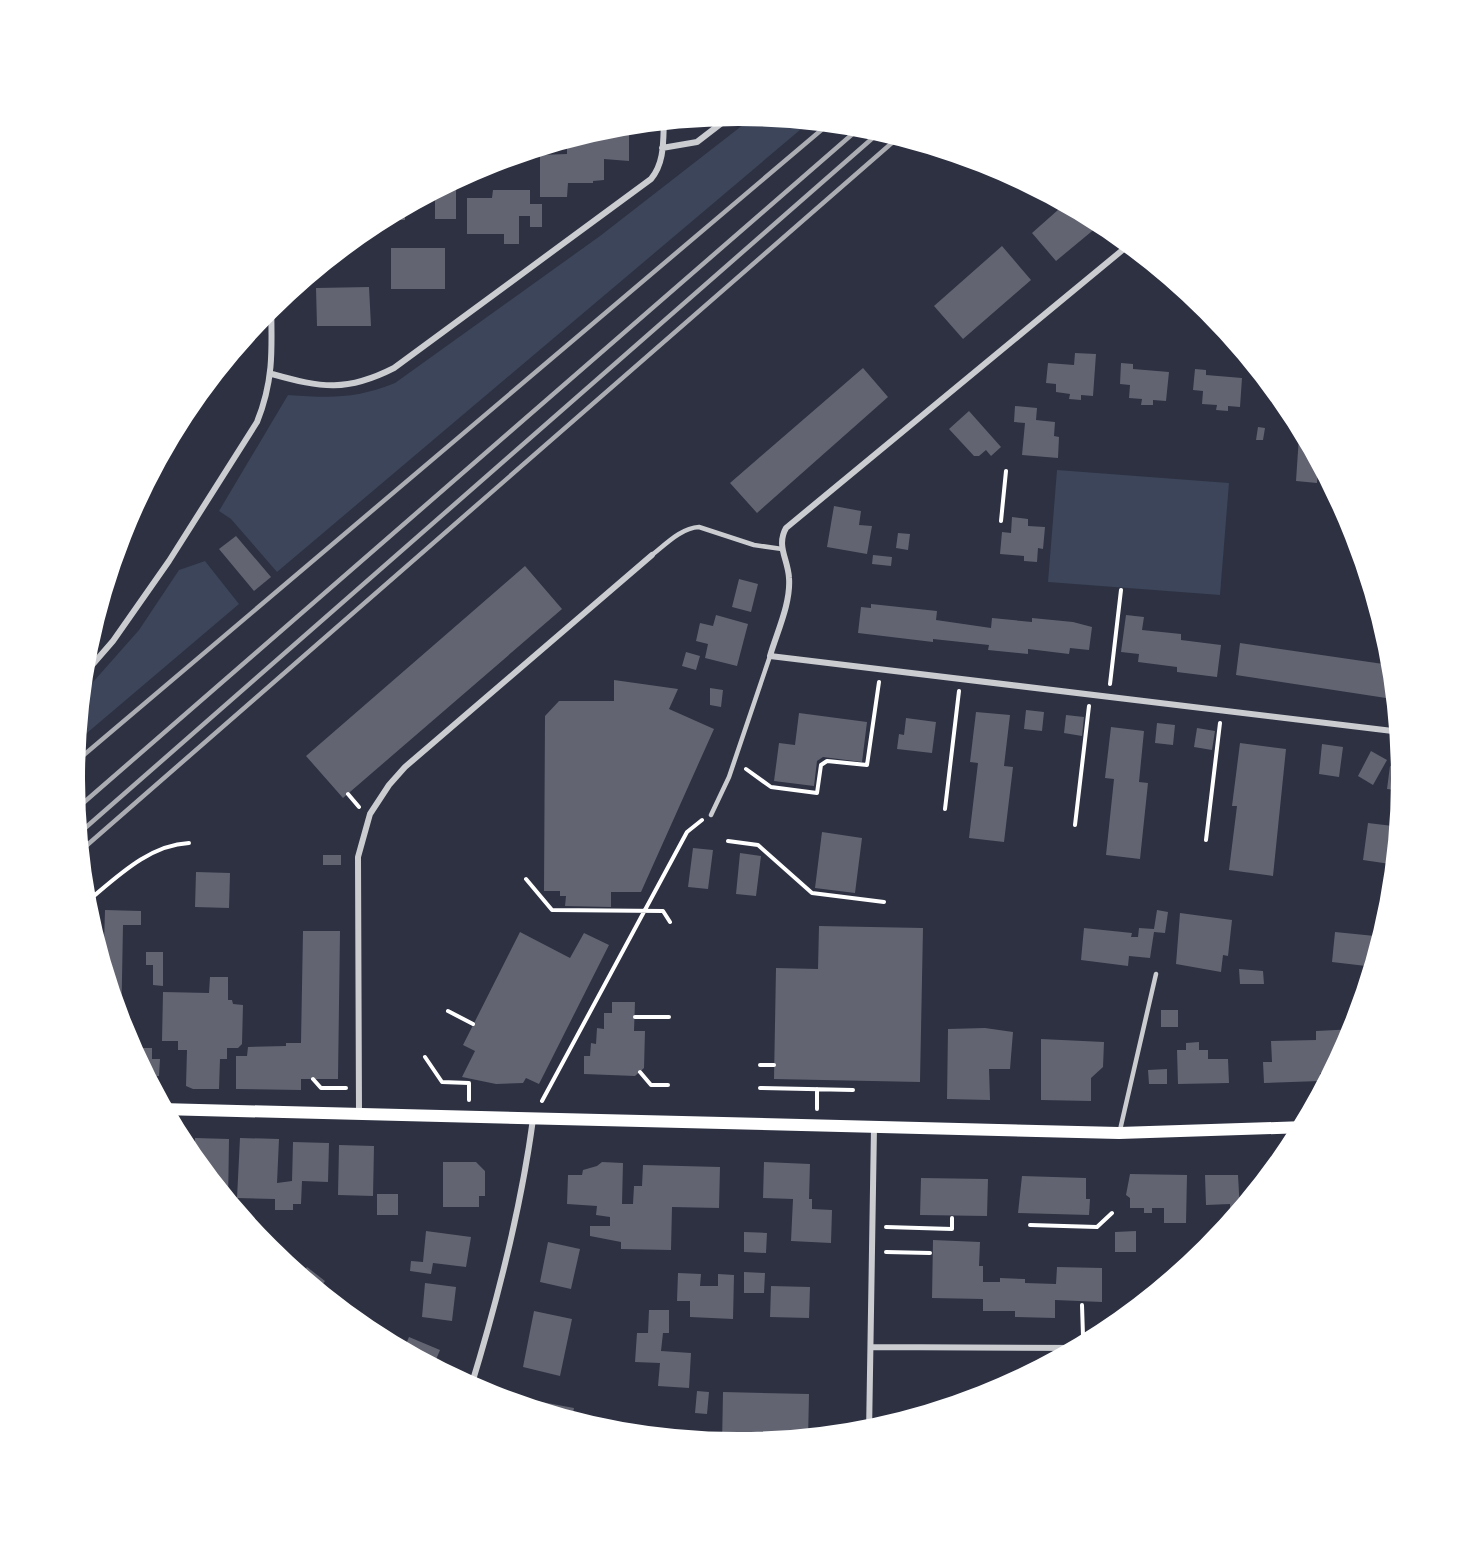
<svg xmlns="http://www.w3.org/2000/svg" width="1476" height="1559" font-family="Jost,sans-serif">
  <rect width="100%" height="100%" fill="#2d3142"/>
  <!-- green -->
  <path fill="#3c4559" d="M757 114 813 119 277 572 231 519 219 511 288 395C332 398 354 399 395 383L600 236Z
    M1057 470 1229 483 1220 595 1048 582Z
    M205 561 239 604 74 744 78 699 139 630 179 570Z"/>
  <!-- building -->
  <path fill="#626471" d="M619 124V134H629V161L604 159V180L593 181V183H568L567 197H540V155L567 154V141L593 142V129Z
    M456 177V219H435V188Z
    M493 190H530V204H542V227H530V216H519V244H504V234H467V198H492Z
    M1067 202 1082 210 1097 227 1056 261 1032 233Z
    M405 204V220H384V215Z
    M1002 246 1031 280 963 339 934 306Z
    M391 248H445V289H391Z
    M369 287 371 326H317L316 288Z
    M1075 353 1096 354 1093 396 1081 395V400L1069 399 1070 394 1056 392V384L1046 383 1048 363 1074 365Z
    M1121 363 1133 364V369L1169 372 1166 401 1153 400V405H1141L1142 399 1129 398 1130 385 1120 384Z
    M863 368 888 397 757 513 730 483Z
    M1195 369 1206 370V375L1242 378 1240 407 1228 406V411L1216 410 1217 405 1202 404 1203 391 1193 390Z
    M1015 406 1037 408 1036 420 1055 422 1054 436 1059 437 1058 458 1022 455 1025 423 1014 422Z
    M1292 408 1293 409 1302 426 1293 427Z
    M969 411 1001 447 991 456 986 450 979 456H974L949 429Z
    M1258 427 1265 428 1263 440H1256Z
    M1299 436H1308L1319 457 1317 483 1296 481Z
    M834 506 861 511 859 525 872 526 867 554 827 547Z
    M1012 517 1028 519V526L1045 527 1043 549 1038 548 1037 562 1024 561V556L1000 554 1002 532 1011 533Z
    M898 533 910 534 908 550 896 548Z
    M236 536 271 577 254 591 219 549Z
    M873 555 892 557 891 566 872 564Z
    M525 566 562 609 343 798 306 756Z
    M739 579 758 584 751 612 732 607Z
    M871 604 937 611 936 620 991 628 992 618 1032 622V618L1073 622 1092 627 1089 650 1070 648 1069 654 1028 649V654L988 650 989 645 933 639V642L858 633 861 607 871 608Z
    M716 615 748 624 737 666 705 658 708 644 696 641 700 623 713 626Z
    M1126 615 1144 617 1142 630 1181 634V640L1221 645 1217 677 1177 672V667L1138 662 1139 654 1121 652Z
    M1240 643 1390 665 1386 698 1236 675Z
    M686 652 700 656 696 670 682 666Z
    M614 680 678 689 669 709 714 729 641 892H611V907L565 906 566 896H560V891H544L545 716 559 701H614Z
    M710 688 723 690 721 707 710 705Z
    M1026 710 1044 712 1042 731 1024 729Z
    M976 712 1010 715 1004 766 1013 767 1004 842 969 838 978 763 970 762Z
    M799 713 867 722 862 762 823 757 817 761 814 786 774 781 779 743 795 745Z
    M1066 715 1084 717 1082 736 1064 733Z
    M906 718 936 722 932 753 897 749 899 734 904 735Z
    M1157 723 1175 725 1173 745 1155 743Z
    M1111 727 1144 731 1139 782 1148 783 1140 859 1106 855 1114 779 1105 778Z
    M1197 728 1215 731 1212 750 1194 747Z
    M1240 743 1286 749 1273 876 1229 870 1237 806H1232Z
    M1322 744 1343 747 1339 777 1319 774Z
    M1371 751 1387 760 1373 785 1358 776Z
    M1390 766 1404 768V791L1387 789Z
    M1368 823 1401 827 1397 865 1363 860Z
    M822 832 862 838 855 893 815 888Z
    M693 848 713 850 708 889 688 887Z
    M740 853 761 856 756 896 736 894Z
    M323 855H341V865H323Z
    M196 872 230 873 229 908 195 907Z
    M105 910 141 911V925H123L121 1033 103 976Z
    M1157 910 1168 912 1165 933 1154 932 1150 958 1129 956 1128 966 1081 960 1084 928 1132 933 1131 937H1138L1139 928 1154 929Z
    M1180 913 1232 920 1228 956 1223 955 1221 972 1176 964Z
    M819 926 923 928 920 1082 774 1079 776 968 818 969Z
    M303 931H340L338 1079H301V1090L236 1089V1056H247L248 1047 286 1046V1043H301Z
    M520 932 570 958 584 933 609 945 539 1084 526 1078 523 1083 496 1084 462 1077 475 1051 463 1045Z
    M1335 932 1375 936 1374 943 1382 944 1373 974 1365 973 1366 966 1332 962Z
    M146 952H163V986L153 985V965H146Z
    M1239 969 1263 971 1264 984H1240Z
    M210 977H228V1000H232L233 1004 243 1005 242 1044 238 1048H227V1059H220L219 1089H193L186 1086 187 1050H178V1041H162L163 992 209 993Z
    M612 1002H635L634 1031H645L644 1068 635 1076 584 1074V1056H590L591 1043 596 1044 597 1028 604 1029V1013H612Z
    M1161 1010H1178V1027H1161Z
    M985 1028 1013 1032 1010 1069H989L990 1100 947 1099 948 1029Z
    M1356 1029 1335 1072 1320 1073V1081L1264 1083 1263 1062H1272L1271 1041 1316 1040V1031Z
    M1041 1039 1104 1042 1103 1067 1091 1078V1101L1041 1100Z
    M1199 1042V1050H1208V1059H1228L1229 1083 1178 1084 1177 1050H1186V1043Z
    M128 1048H152V1059H160L159 1076H152L151 1091Z
    M1167 1069V1084H1149L1148 1070Z
    M195 1138 229 1139 228 1205 212 1186V1178L205 1177 194 1164Z
    M240 1138 279 1139 277 1183 292 1181 293 1142 329 1143 328 1182 302 1181 301 1204H293V1210H275V1199L237 1198Z
    M339 1145 374 1146 373 1196 338 1195Z
    M443 1162H476L485 1171V1196H479V1207H443Z
    M602 1162 623 1163 622 1204H633L634 1186H642L643 1165 720 1167 719 1208 672 1207 671 1250 621 1249V1242L590 1236V1226H610V1217L596 1215 597 1206 567 1204 568 1175H582L583 1170 597 1166Z
    M764 1162 810 1164 809 1199H812V1209L832 1210 831 1243 791 1241 793 1199 763 1198Z
    M1130 1174 1187 1175 1186 1223H1164V1208H1152V1213H1144V1208H1130V1198L1126 1195Z
    M1205 1175H1238L1240 1211H1243L1231 1226 1230 1204 1206 1205Z
    M1022 1176 1086 1178V1199H1090L1089 1215 1018 1213Z
    M921 1178 988 1179 987 1216 920 1215Z
    M377 1194H398V1215H377Z
    M426 1231 471 1237 466 1267 433 1263 431 1274 410 1271 411 1261 423 1262Z
    M1136 1231V1252H1115V1232Z
    M744 1232 767 1233 766 1253 744 1252Z
    M933 1240 980 1242 979 1266H983V1282H1000V1278L1025 1279V1283L1056 1284 1057 1267 1102 1268V1302L1055 1300V1318L1015 1317V1311H983V1299L932 1298Z
    M548 1242 580 1249 571 1289 540 1282Z
    M307 1267 325 1281 316 1293 298 1278Z
    M744 1272 765 1273 764 1293H744Z
    M678 1273 701 1274 700 1286H718V1274L734 1275 733 1319 690 1317V1301H677Z
    M425 1283 456 1287 452 1321 422 1317Z
    M771 1286 810 1287 809 1318 770 1317Z
    M649 1310H669V1333H663L661 1351 691 1353 689 1388 658 1386 660 1363 635 1362 637 1333H648Z
    M534 1311 572 1319 560 1376 523 1367Z
    M409 1337 440 1350 432 1369 402 1353Z
    M697 1391 709 1392 707 1414 695 1413Z
    M723 1392 809 1394 808 1440 763 1445 722 1444Z
    M949 1397 986 1398H987L949 1410Z
    M531 1400 574 1408 572 1419 596 1424 595 1430 529 1410Z"/>
  <g fill="none" stroke-linecap="round" stroke-linejoin="round">
    <!-- path -->
    <path stroke="#fff" stroke-width="4" d="M1001 521 1006 471
      M1110 684 1121 590
      M746 769 771 787 817 793 821 765 827 761 867 765 879 682
      M348 794 359 807
      M945 809 959 691
      M1075 825 1089 706
      M1206 840 1220 723
      M728 841 758 845 812 893 884 902
      M526 879 552 910 663 911 670 922
      M83 905C114 880 147 845 189 843
      M448 1011 473 1024
      M635 1017H669
      M425 1057 442 1082 469 1083V1100
      M760 1065H774
      M640 1072 651 1085H668
      M313 1079 321 1088H346
      M760 1088 853 1090
      M542 1101 687 832 702 820
      M817 1109V1089
      M1030 1225 1097 1227 1112 1213
      M886 1227 952 1229V1218
      M886 1252 930 1253
      M1082 1305 1083 1336"/>
    <!-- service -->
    <path stroke="#caccd0" stroke-width="4.5" d="M652 555C666 544 681 528 699 527L754 545 782 549
      M711 815 729 777 770 656
      M1120 1130 1156 974"/>
    <!-- minor -->
    <path stroke="#caccd0" stroke-width="6" d="M662 148 697 142 736 112
      M1131 243 786 528C776 546 788 559 789 578 791 603 777 632 770 656L1401 732
      M272 374C322 388 347 392 394 368L651 179C665 162 663 140 664 119
      M80 679 113 641 169 561 257 422C274 380 272 348 271 303
      M359 1113 358 857 370 814 389 785 405 767 652 555
      M871 1347 1083 1348
      M470 1390C497 1302 521 1209 533 1119
      M869 1434 874 1127"/>
    <!-- secondary -->
    <path stroke="#fff" stroke-width="12" d="M161 1109 1119 1133 1305 1127"/>
    <!-- rail -->
    <path stroke="#abadb3" stroke-width="4.5" d="M72 765 832 121
      M74 811 864 124
      M76 836 883 129
      M78 853 901 135"/>
  </g>
  <!-- crop -->
  <path d="M0 0H1476V1559H0ZM81 779a657 657 0 1 1 1314 0a657 657 0 1 1-1314 0Z" fill="#fff" fill-rule="evenodd"/>
  <path fill="none" stroke="#fff" stroke-width="8" d="M81 779a657 657 0 1 1 1314 0a657 657 0 1 1-1314 0Z"/>
</svg>
